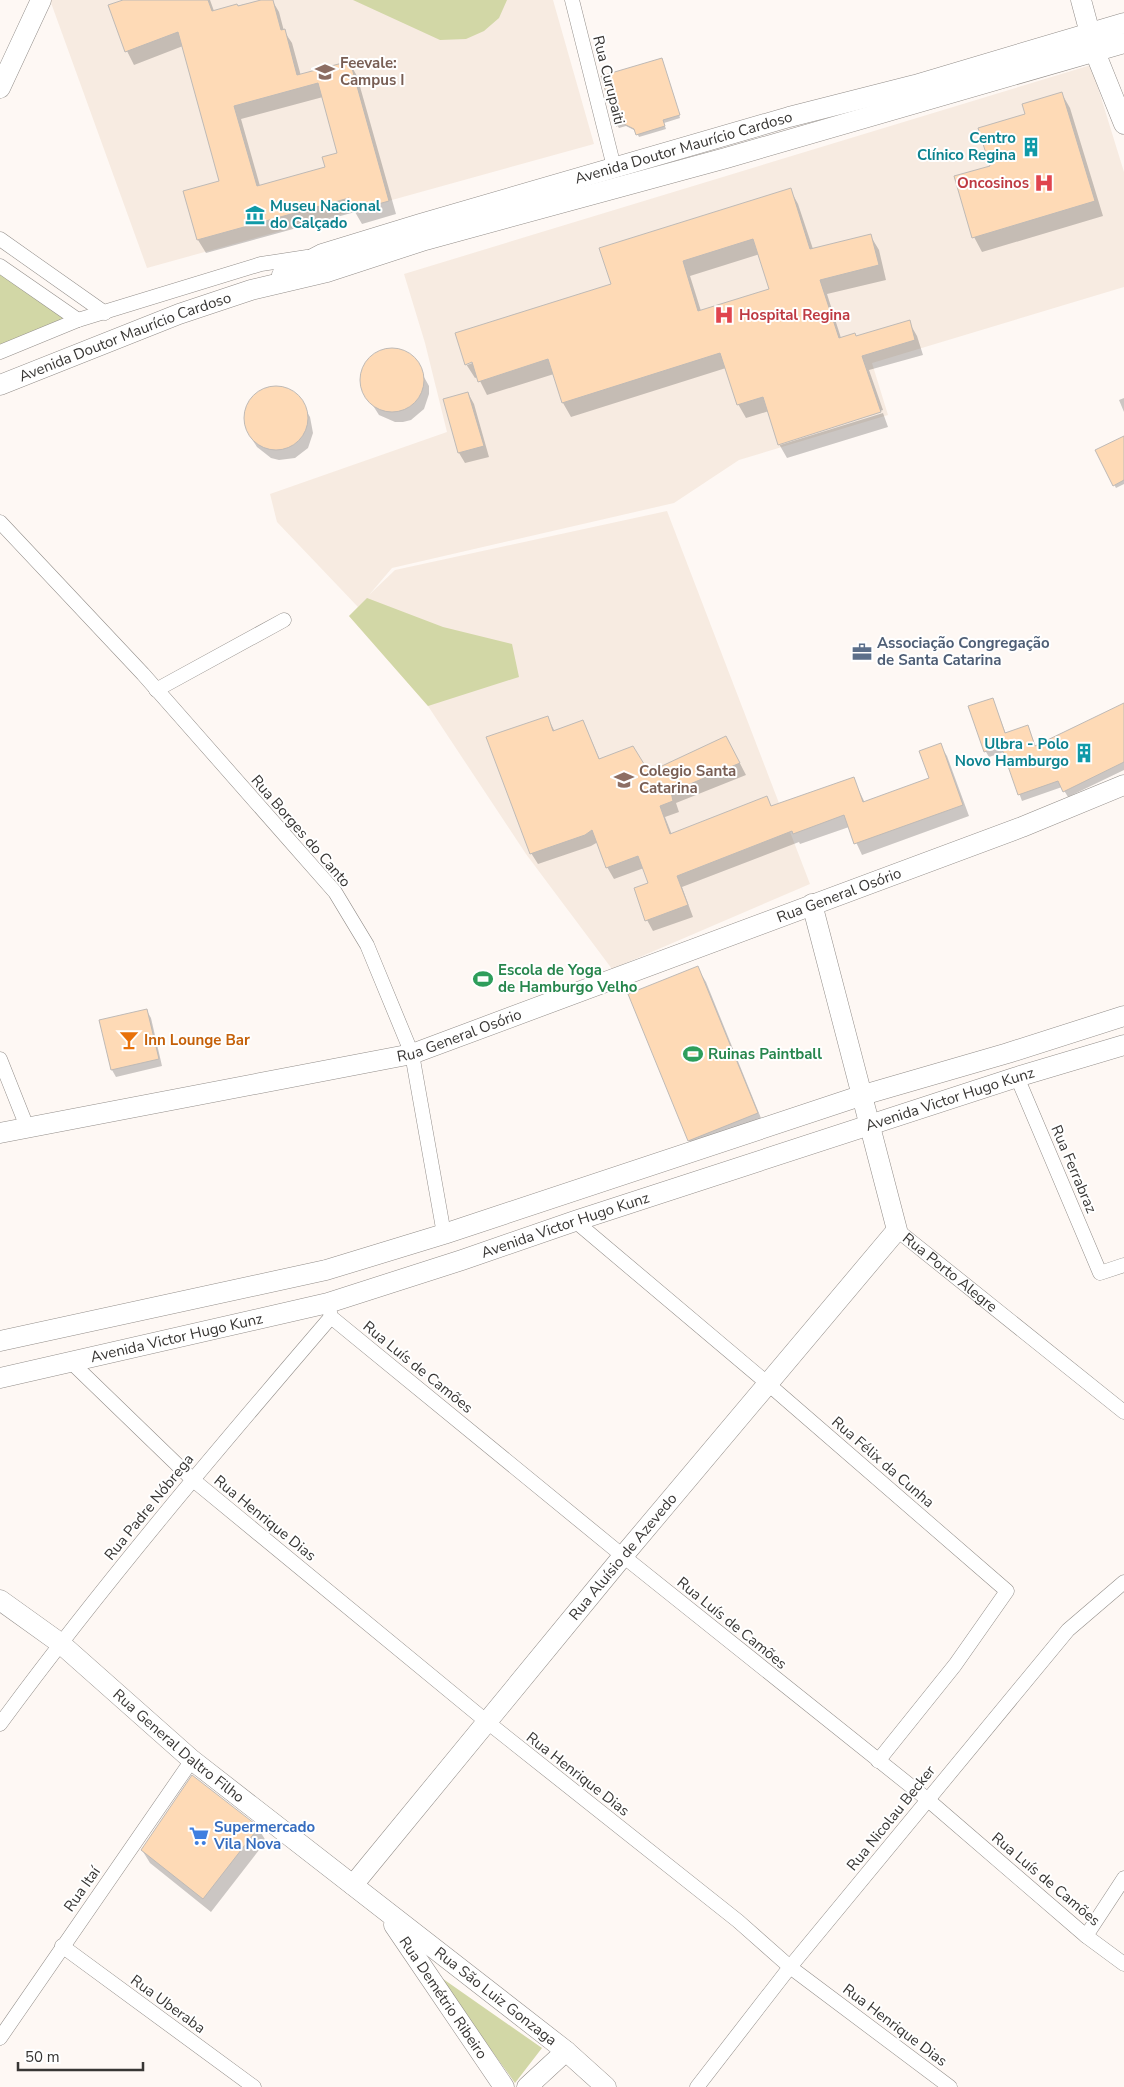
<svg xmlns="http://www.w3.org/2000/svg" width="1124" height="2087" font-family="'Nunito Sans',sans-serif">
  <rect width="100%" height="100%" fill="#fef8f4"/>
  <!-- built -->
  <path fill="#f7ebe1" d="M50 0H553L594 144 147 268Z
    M1091 65 1124 172V287L872 363 888 415 739 460 674 503 392 568 369 595 395 570 667 511 810 884 612 969 526 854 428 706 349 616 358 607 277 522 270 494 447 432 425 343 404 274Z"/>
  <!-- green -->
  <path fill="#d2d7a6" d="M353 0H507L499 18 484 31 466 39 440 40Z
    M0 272 69 320 0 350Z
    M367 598 443 627 512 644 519 677 428 706 349 616Z
    M436 1974 542 2048 515 2083Z"/>
  <!-- shadow -->
  <path fill="#0003" fill-rule="evenodd" d="M126 0H210L214 11 264 0H272L279 12 284 31 292 43 301 76 349 62 357 76 396 214 362 224 355 212 206 253 198 240 185 192 220 182 183 46 134 65 127 51 110 6ZM323 97 339 154 327 168 260 186 241 119Z
    M662 60 680 118 664 123 666 129 639 137 636 131 626 126 619 128 617 125Z
    M1062 94 1070 108 1103 216 982 252 974 237 991 167 1026 115Z
    M790 189 798 204 813 249 870 235 879 250 886 280 827 294 841 338 854 334 856 337 909 322 917 336 923 355 869 370 883 410 780 443V445L883 413 888 427 787 458 779 444 769 411 746 418 738 404 726 368 571 417 563 403 554 374 487 395 478 377 475 378 466 364 457 334 612 285 601 249ZM760 254 771 290 701 311 690 276ZM477 359 478 361 467 365V362Z
    M388 350H398L414 359 429 386V394L424 409 411 420 403 422H395L379 415 363 390 361 381 365 365 379 352Z
    M272 388 290 392 298 397 310 417 313 433 308 448 295 458 279 460 271 458 257 447 250 436 245 419 249 403 255 396 263 391Z
    M468 393 474 404 489 457 465 463 459 453Z
    M1124 398V412L1119 400Z
    M1124 437V484L1116 488 1097 451Z
    M1124 704V770L1068 797 1062 787 1022 801 1004 752 989 757 986 752 970 707 995 705 1006 734 1030 732 1036 747Z
    M548 718 555 732 583 721 600 760 648 774 732 748 746 775 676 803 679 812 665 817 672 835 766 798 772 807 853 778 865 803 931 779 940 745 947 756 969 816 862 855 849 827 800 844 799 842 682 887 693 917 653 931 647 920 649 884 644 868 614 879 607 867 598 842 591 846 538 864 531 853Z
    M697 967 706 982 765 1128 697 1155 689 1140Z
    M147 1011 151 1018 162 1066 116 1077 112 1070 101 1021Z
    M258 1828 266 1841 211 1912 150 1863 142 1850Z"/>
  <!-- building -->
  <path fill="#fedab6" stroke="#bfbab6" fill-rule="evenodd" d="M123 0H208L212 11 237 4 238 6 261 0H273L281 30 285 29 297 75 350 61 389 201 353 211 349 198 197 240 183 191 219 181 178 32 125 52 108 5ZM318 83 337 153 322 157 325 167 257 186 234 106Z
    M662 58 680 115 663 120 665 126 636 135 634 129 624 124 616 126 601 76Z
    M1062 92 1095 201 972 238 954 176 990 166 978 128 1025 114 1022 104Z
    M791 188 810 249 871 234 879 265 820 280 839 338 855 333 856 336 910 320 915 340 862 356 881 412 778 445 763 397 737 405 720 353 562 403 548 359 478 382 472 362 465 365 455 333 611 284 599 248ZM753 239 769 289 698 311 683 261Z
    M360 380a32 32 0 1 1 64 0a32 32 0 1 1-64 0Z
    M244 418a32 32 0 1 1 64 0a32 32 0 1 1-64 0Z
    M468 392 484 446 458 453 443 399Z
    M1124 436V480L1113 486 1095 450Z
    M993 698 1005 733 1028 725 1035 746 1124 703V762L1063 792 1058 781 1018 795 1001 746 984 752 968 706Z
    M548 716 553 731 583 720 599 759 633 746 649 772 726 736 740 763 671 792 673 801 660 806 670 834 767 796 771 806 854 777 863 802 929 778 919 751 941 743 963 805 854 844 844 815 793 834 792 831 677 876 688 905 645 921 634 888 648 883 638 856 606 868 592 830 585 835 530 854 486 737Z
    M698 966 758 1113 688 1141 628 994Z
    M147 1009 159 1059 111 1070 99 1020Z
    M192 1775 259 1827 203 1899 141 1850Z"/>
  <g fill="none" stroke-linecap="round" stroke-linejoin="round">
    <defs>
      <g id="street">
        <path d="M572 0 614 167"/>
        <path d="M0 239 105 313"/>
        <path d="M0 266 78 320"/>
        <path d="M0 352 78 320 261 264 307 257"/>
        <path d="M0 522 143 674 335 892 367 945 412 1054 444 1234"/>
        <path d="M156 690 284 620"/>
        <path d="M0 1059 27 1127"/>
        <path d="M1017 1077 1100 1273 1124 1265"/>
        <path d="M575 1221 767 1383 1007 1591 955 1665 878 1761"/>
        <path id="s1" d="M897 1230 1124 1412"/>
        <path d="M328 1303 331 1317 623 1556 927 1799 1086 1936 1124 1964"/>
        <path d="M71 1362 192 1479 486 1721 738 1921 790 1967 950 2087"/>
        <path d="M0 1724C104 1583 217 1450 331 1317"/>
        <path d="M1086 1936 1124 1878"/>
        <path d="M62 1946 254 2087"/>
        <path d="M0 2038 192 1760"/>
        <path d="M697 2087 790 1967 1068 1630 1124 1582"/>
      </g>
      <g id="secondary">
        <path d="M1081 0 1095 52 1124 124"/>
        <path d="M0 88 41 0"/>
        <path id="s2" d="M282 275 322 254 420 224 789 117 915 85 1124 23"/>
        <path id="s3" d="M0 385 179 314 251 290 327 272 425 240 726 158 1124 43"/>
        <path id="s4" d="M0 1133 412 1054 1022 827 1124 785"/>
        <path d="M0 1341 326 1270 444 1234 863 1095 1008 1053 1124 1016"/>
        <path id="s5" d="M0 1378 328 1303 462 1260 575 1221 1017 1077 1124 1045"/>
        <path id="s6" d="M0 1600 60 1643 192 1760 566 2051 606 2087"/>
        <path id="s7" d="M353 1885 623 1556 897 1230 812 904"/>
        <path id="s8" d="M394 1925 504 2087"/>
        <path d="M527 2087 566 2051"/>
      </g>
    </defs>
    <!-- street casing -->
    <use href="#street" stroke="#928d89" stroke-width="15"/>
    <!-- secondary casing -->
    <use href="#secondary" stroke="#928d89" stroke-width="21"/>
    <!-- street -->
    <use href="#street" stroke="#fff" stroke-width="14"/>
    <!-- secondary -->
    <use href="#secondary" stroke="#fff" stroke-width="20"/>
  </g>
  <!-- icons -->
  <defs>
    <symbol id="university-bare" viewBox="-9 -9 18 18"><path d="M0-5L7-2L0 1L-7-2ZM-4 1L0 2.5L4 1V4Q0 6-4 4Z" fill="#8d6e63" stroke="#fff" stroke-width="2.5" paint-order="stroke"/></symbol>
    <symbol id="building-bare" viewBox="-9 -9 18 18"><path d="M-4-6H4V6H1V3H-1V6H-4ZM-2.5-4.3h1.7v1.8h-1.7ZM.8-4.3h1.7v1.8H.8ZM-2.5-1h1.7V.8h-1.7ZM.8-1h1.7V.8H.8Z" fill="#0f9aa8" stroke="#fff" stroke-width="2.5" paint-order="stroke"/></symbol>
    <symbol id="hospital-bare" viewBox="-9 -9 18 18"><path d="M-5-5h3v3.5h4V-5h3V5h-3V1.5h-4V5h-3Z" fill="#e0444e" stroke="#fff" stroke-width="2.5" paint-order="stroke"/></symbol>
    <symbol id="museum-bare" viewBox="-9 -9 18 18"><path d="M0-6L6-3V-2H-6V-3ZM-5-1h2V3h-2ZM-1-1h2V3h-2ZM3-1h2V3H3ZM-6 4H6V6H-6Z" fill="#0f9aa8" stroke="#fff" stroke-width="2.5" paint-order="stroke"/></symbol>
    <symbol id="office-bare" viewBox="-9 -9 18 18"><path d="M-6-3h4V-5.5h4V-3h4V5H-6ZM-1-4.5V-3h2v-1.5ZM-6 0V1H6V0Z" fill="#5c6f8a" stroke="#fff" stroke-width="2.5" paint-order="stroke"/></symbol>
    <symbol id="school-bare" viewBox="-9 -9 18 18"><path d="M0-5L7-2L0 1L-7-2ZM-4 1L0 2.5L4 1V4Q0 6-4 4Z" fill="#8d6e63" stroke="#fff" stroke-width="2.5" paint-order="stroke"/></symbol>
    <symbol id="stadium-bare" viewBox="-9 -9 18 18"><path d="M0-5a6.5 5 0 1 0 0 10a6.5 5 0 1 0 0-10ZM-3.5-1.8h7v3.6h-7Z" fill="#2e9e5b" stroke="#fff" stroke-width="2.5" paint-order="stroke"/></symbol>
    <symbol id="bar-bare" viewBox="-9 -9 18 18"><path d="M-6-5H6L.8 .8V4.5H3.5V6h-7V4.5H-.8V.8Z" fill="#e8710a" stroke="#fff" stroke-width="2.5" paint-order="stroke"/></symbol>
    <symbol id="supermarket-bare" viewBox="-9 -9 18 18"><path d="M-6-5.5h2.5l.6 2H6L4.5 2H-2.5L-4.4-4H-6ZM-1.5 3.2a1.3 1.3 0 1 0 .1 0ZM3 3.2a1.3 1.3 0 1 0 .1 0Z" fill="#3f7fe0" stroke="#fff" stroke-width="2.5" paint-order="stroke"/></symbol>
  </defs>
  <g fill-rule="evenodd">
    <use href="#university-bare" x="311" y="58" width="28" height="28"/>
    <use href="#building-bare" x="1017" y="133" width="28" height="28"/>
    <use href="#hospital-bare" x="1030" y="169" width="28" height="28"/>
    <use href="#museum-bare" x="241" y="201" width="28" height="28"/>
    <use href="#hospital-bare" x="710" y="301" width="28" height="28"/>
    <use href="#office-bare" x="848" y="638" width="28" height="28"/>
    <use href="#building-bare" x="1070" y="739" width="28" height="28"/>
    <use href="#school-bare" x="610" y="766" width="28" height="28"/>
    <use href="#stadium-bare" x="469" y="965" width="28" height="28"/>
    <use href="#bar-bare" x="115" y="1026" width="28" height="28"/>
    <use href="#stadium-bare" x="679" y="1040" width="28" height="28"/>
    <use href="#supermarket-bare" x="185" y="1822" width="28" height="28"/>
  </g>
  <g text-anchor="middle" dominant-baseline="central" stroke-width="4" stroke-linejoin="round" paint-order="stroke">
    <!-- education labels -->
    <g font-size="15" font-weight="bold" fill="#785e54" stroke="#fff" text-anchor="start">
      <text x="340" y="63">Feevale:<tspan x="340" dy="17">Campus I</tspan></text>
      <text x="639" y="771">Colegio Santa<tspan x="639" dy="17">Catarina</tspan></text>
    </g>
    <!-- street labels -->
    <g font-size="15" fill="#383634" stroke="#fff">
      <text transform="translate(609 80) rotate(76)">Rua Curupaiti</text>
      <text stroke="none"><textPath href="#s2" startOffset="422">Avenida Doutor Maurício Cardoso</textPath></text>
      <text stroke="none"><textPath href="#s3" startOffset="134">Avenida Doutor Maurício Cardoso</textPath></text>
      <text transform="translate(301 831) rotate(49)">Rua Borges do Canto</text>
      <text stroke="none"><textPath href="#s4" startOffset="875">Rua General Osório</textPath></text>
      <text stroke="none"><textPath href="#s4" startOffset="470">Rua General Osório</textPath></text>
      <text stroke="none"><textPath href="#s5" startOffset="991">Avenida Victor Hugo Kunz</textPath></text>
      <text transform="translate(1074 1169) rotate(67)">Rua Ferrabraz</text>
      <text stroke="none"><textPath href="#s5" startOffset="586">Avenida Victor Hugo Kunz</textPath></text>
      <text stroke="none"><textPath href="#s1" startOffset="68">Rua Porto Alegre</textPath></text>
      <text stroke="none"><textPath href="#s5" startOffset="181">Avenida Victor Hugo Kunz</textPath></text>
      <text transform="translate(418 1367) rotate(39)">Rua Luís de Camões</text>
      <text transform="translate(883 1462) rotate(41)">Rua Félix da Cunha</text>
      <text transform="translate(149 1507) rotate(-51)">Rua Padre Nóbrega</text>
      <text transform="translate(265 1518) rotate(39)">Rua Henrique Dias</text>
      <text stroke="none"><textPath href="#s7" startOffset="425">Rua Aluísio de Azevedo</textPath></text>
      <text transform="translate(732 1623) rotate(39)">Rua Luís de Camões</text>
      <text stroke="none"><textPath href="#s6" startOffset="231">Rua General Daltro Filho</textPath></text>
      <text transform="translate(578 1774) rotate(38)">Rua Henrique Dias</text>
      <text transform="translate(891 1818) rotate(-51)">Rua Nicolau Becker</text>
      <text transform="translate(1046 1879) rotate(40)">Rua Luís de Camões</text>
      <text transform="translate(82 1889) rotate(-55)">Rua Itaí</text>
      <text stroke="none"><textPath href="#s6" startOffset="635">Rua São Luiz Gonzaga</textPath></text>
      <text stroke="none"><textPath href="#s8" startOffset="88">Rua Demétrio Ribeiro</textPath></text>
      <text transform="translate(168 2004) rotate(36)">Rua Uberaba</text>
      <text transform="translate(895 2025) rotate(37)">Rua Henrique Dias</text>
    </g>
    <!-- culture labels -->
    <g font-size="15" font-weight="bold" fill="#0d838f" stroke="#fff" text-anchor="end">
      <text x="1016" y="138">Centro<tspan x="1016" dy="17">Clínico Regina</tspan></text>
      <text x="270" y="206" text-anchor="start">Museu Nacional<tspan x="270" dy="17">do Calçado</tspan></text>
      <text x="1069" y="744">Ulbra - Polo<tspan x="1069" dy="17">Novo Hamburgo</tspan></text>
    </g>
    <!-- health labels -->
    <g font-size="15" font-weight="bold" fill="#be3a42" stroke="#fff" text-anchor="end">
      <text x="1029" y="183">Oncosinos</text>
      <text x="739" y="315" text-anchor="start">Hospital Regina</text>
    </g>
    <!-- service labels -->
    <g font-size="15" font-weight="bold" fill="#4e5e75" stroke="#fff" text-anchor="start">
      <text x="877" y="643">Associação Congregação<tspan x="877" dy="17">de Santa Catarina</tspan></text>
    </g>
    <!-- leisure labels -->
    <g font-size="15" font-weight="bold" fill="#27864d" stroke="#fff" text-anchor="start">
      <text x="498" y="970">Escola de Yoga<tspan x="498" dy="17">de Hamburgo Velho</tspan></text>
      <text x="708" y="1054">Ruinas Paintball</text>
    </g>
    <!-- food labels -->
    <g font-size="15" font-weight="bold" fill="#c56008" stroke="#fff" text-anchor="start">
      <text x="144" y="1040">Inn Lounge Bar</text>
    </g>
    <!-- shop labels -->
    <g font-size="15" font-weight="bold" fill="#366cbe" stroke="#fff" text-anchor="start">
      <text x="214" y="1827">Supermercado<tspan x="214" dy="17">Vila Nova</tspan></text>
    </g>
  </g>
  <!-- scale -->
  <path d="M18 2062v8h125v-8" fill="none" stroke="#383634" stroke-width="2.5"/>
  <text x="25" y="2062" font-size="15" fill="#383634" stroke="#ffffff" stroke-width="4" paint-order="stroke">50 m</text>
</svg>
